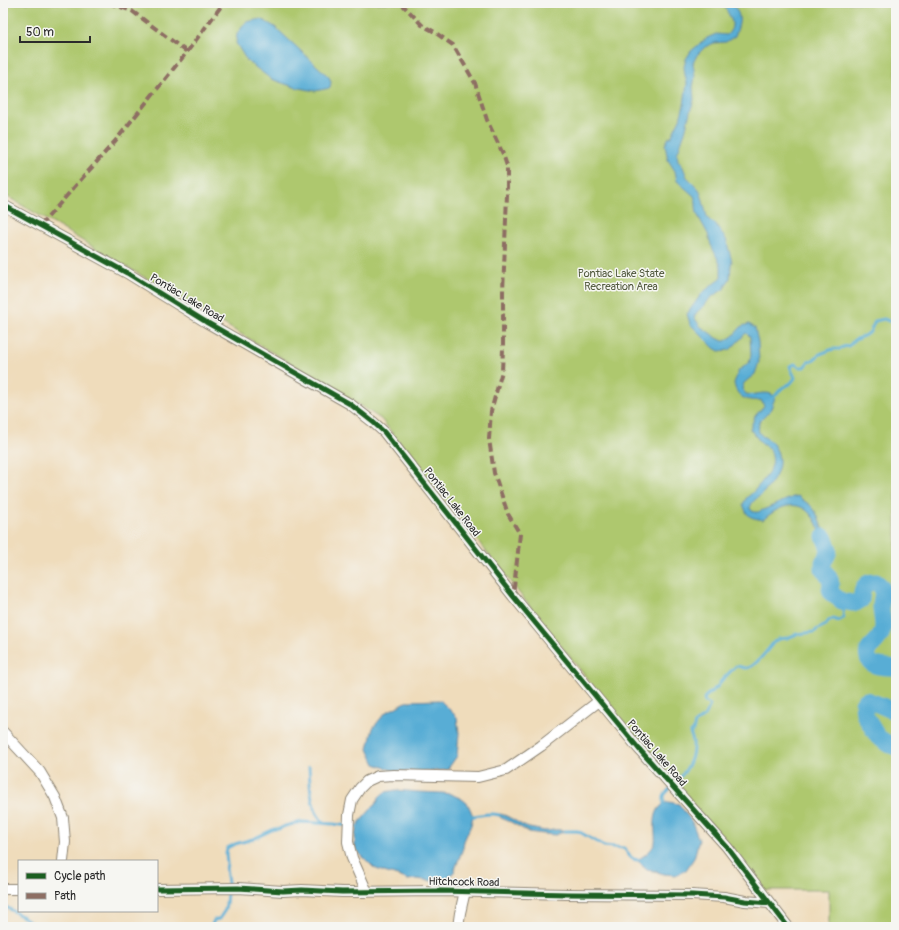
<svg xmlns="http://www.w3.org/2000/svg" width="899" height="930" font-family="Pangolin,sans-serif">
  <rect width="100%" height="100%" fill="#f6f6f2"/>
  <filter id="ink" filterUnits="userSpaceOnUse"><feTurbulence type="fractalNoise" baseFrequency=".025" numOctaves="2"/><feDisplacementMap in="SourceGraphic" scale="8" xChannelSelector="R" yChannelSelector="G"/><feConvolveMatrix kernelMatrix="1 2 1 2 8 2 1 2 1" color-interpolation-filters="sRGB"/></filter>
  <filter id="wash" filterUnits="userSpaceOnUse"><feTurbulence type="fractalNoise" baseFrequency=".012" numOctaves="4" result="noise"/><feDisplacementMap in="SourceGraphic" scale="16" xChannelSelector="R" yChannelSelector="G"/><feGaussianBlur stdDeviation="0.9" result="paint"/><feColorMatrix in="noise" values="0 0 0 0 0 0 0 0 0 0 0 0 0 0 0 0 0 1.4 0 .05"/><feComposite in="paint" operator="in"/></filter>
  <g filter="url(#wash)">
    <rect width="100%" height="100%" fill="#efdcbb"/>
    <!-- green -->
    <path fill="#aec86e" stroke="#6c7a4c" d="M3 3H896V927H829V890H765L593 686 381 419 331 387 3 194Z"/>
    <!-- water -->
    <path fill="#59add5" stroke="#426c80" d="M724 3H732C733 6 736 8 737 11 742 19 738 28 735 36L726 42 714 43 705 47 697 55 693 63 695 77 693 87 694 100 690 112 685 132 677 154 678 160 683 167 687 177 699 189 702 197 707 217 710 221 716 224 721 233 726 239 732 262 731 265 730 278 724 289 710 298 705 305 697 312 694 317 700 326 717 338 723 341H725L733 336 742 326 749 324 755 328 758 342 759 362 755 374 744 383 742 389 746 394C756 396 761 391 772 394L775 398 770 411 759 422C759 425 758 429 759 432 761 436 764 437 768 439 775 444 780 455 779 464 778 475 771 485 763 493 758 498 751 501 750 509L754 512H758L793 497 798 496C803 501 809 503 813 508 820 517 821 529 827 539 829 543 833 546 833 553 832 556 829 557 826 558 826 552 825 544 823 539 822 539 821 538 821 537 820 535 820 533 820 531 818 526 815 519 811 515 797 497 776 508 763 520 749 517 748 518 743 504L747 497C753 494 769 474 771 468 774 461 772 455 770 449L762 444 750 429 755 416 764 406 761 400C747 402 736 397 734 383L739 370 749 363 751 355 750 337 746 333 730 350 719 351 714 348 690 324 687 314 702 293 721 278V266L711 245 708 234 697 214 696 206V202L694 196 677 181 675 171 668 160 665 145 669 137H671L680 119 684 105 687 83 685 75 684 67 686 59 691 51 707 38 716 34 727 35C729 33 732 29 732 26 733 18 725 11 724 3Z
      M261 19 275 27 329 77 331 82 330 88 315 91 294 87 271 79 247 61 236 43 237 34 246 22Z
      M440 700 457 717 459 733 457 756 447 770 420 772 394 771 375 764 368 749 373 728 385 713 408 701Z
      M396 790 419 792 442 793 451 794 462 799 468 804 473 816 471 825 464 841 463 848 454 872 446 879 433 881 416 879 408 880 401 877 384 872 374 868 356 850 355 847V834L357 830 359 823 371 809 378 801 379 797 385 792Z
      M669 802 679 804 692 822 699 840 694 858 686 870 676 875 664 874 647 869 637 860C644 856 650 852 654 845 656 842 655 837 655 833 654 820 655 805 669 802Z
      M500 814C511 816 519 825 529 828 534 829 540 830 545 831 551 831 558 828 564 831L556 835 544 834 528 832 525 830 511 822 501 818 499 815Z"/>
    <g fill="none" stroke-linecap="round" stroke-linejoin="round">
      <!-- stream -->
      <path stroke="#59add5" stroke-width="3" d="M774 397 782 388 791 383 795 378C794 374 791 371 790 366L795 364 799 367H804L808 362 812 361 820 354 833 349H840L843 347 848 346 851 344 854 340 860 338 870 332 875 321 884 319 896 324
        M309 767C310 782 310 798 316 812 318 816 321 819 323 823
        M664 805V796L665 794C679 779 695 765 693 742 693 739 691 736 690 733L693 731 695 723 705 716 710 705 709 704 705 702 704 699 705 697 718 686 721 681 736 666C740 666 742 668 746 668 754 669 769 648 774 642L778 639 787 638 797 634 814 632 818 629 826 625C828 621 829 619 834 619L838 621 844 618 843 614 845 602
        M473 816C482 815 490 812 499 815
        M564 831H578L604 846 624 848C629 855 630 860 640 860
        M3 905 28 920 34 927
        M211 927 214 920 219 919 225 910 226 904 228 882 226 869 227 864 226 854 227 848 235 844 253 839 274 829H279L285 826 301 822 333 824 358 827"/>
      <!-- river -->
      <path stroke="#59add5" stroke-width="17" d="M824 537C830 550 831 551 823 562V569L830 579 831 585 830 589 832 594 843 602H847L852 603H856L861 600C862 589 864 581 876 582 886 589 882 594 881 604 880 613 885 623 882 632 880 639 873 644 869 649 867 652 867 655 868 658 872 669 887 666 896 668
        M896 709 893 710H891L880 705 866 700 865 701 863 704 864 714 876 734 878 737 890 745 896 747"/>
    </g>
  </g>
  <g filter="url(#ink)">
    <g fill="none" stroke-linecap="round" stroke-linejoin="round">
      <defs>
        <path id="minor" d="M3 205 127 273 206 322 350 404 373 422 384 432 513 596 639 749 727 847 788 927
          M3 732 40 772 55 797 63 818 65 842 63 861
          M3 889H19
          M157 889 238 888 283 891 302 890 342 892 440 891 567 894 692 895 724 897 745 901 769 903
          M367 892 352 858 348 842 349 815 352 800 360 788 367 781 378 776 393 775 478 777 506 770 541 746 599 701
          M458 927 460 913 465 891"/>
      </defs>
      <!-- minor casing -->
      <use href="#minor" stroke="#8d8473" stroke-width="12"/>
      <!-- minor -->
      <use href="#minor" stroke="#fff" stroke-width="10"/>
      <!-- quiet -->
      <path stroke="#8d6e63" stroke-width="4" stroke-dasharray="8 4" stroke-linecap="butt" d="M109 3 132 11 187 52
        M401 3 422 25 433 31 453 45 475 83 487 120 503 154 507 166V195L503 292V349L502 371 491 411 489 439 494 473 508 514 520 534 513 596
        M40 226 116 140 187 52 222 5 226 3"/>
      <defs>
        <path id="cycleway" d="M3 205 127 273 206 322 350 404 373 422 384 432 513 596 639 749 727 847 788 927
          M157 889 238 888 283 891 302 890 342 892 440 891 567 894 692 895 724 897 745 901 769 903"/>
      </defs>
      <!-- cycleway casing -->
      <use href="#cycleway" stroke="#f6f6f2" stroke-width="8"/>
      <!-- cycleway -->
      <use href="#cycleway" stroke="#1b5e20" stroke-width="5"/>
    </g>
  </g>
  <g text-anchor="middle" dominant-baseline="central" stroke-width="3" stroke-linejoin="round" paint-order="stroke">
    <!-- park labels -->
    <g font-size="11" fill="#525a3f" stroke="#f6f6f2">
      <text x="621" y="273">Pontiac Lake State<tspan x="621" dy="13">Recreation Area</tspan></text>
    </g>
    <!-- street labels -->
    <g font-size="11" fill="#2b2b2b" stroke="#f6f6f2">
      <text transform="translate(187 298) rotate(31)">Pontiac Lake Road</text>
      <text transform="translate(452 502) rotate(52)">Pontiac Lake Road</text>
      <text transform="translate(657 753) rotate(49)">Pontiac Lake Road</text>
      <text transform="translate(464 882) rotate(1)">Hitchcock Road</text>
    </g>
  </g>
  <!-- margin -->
  <rect width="899" height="930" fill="none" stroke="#f6f6f2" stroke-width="16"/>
  <!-- legend -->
  <rect x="18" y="860" width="140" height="52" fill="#f6f6f2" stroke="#a5a5a2"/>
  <rect x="26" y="873" width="20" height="6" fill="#1b5e20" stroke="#a5a5a2"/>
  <text x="54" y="880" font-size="12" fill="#2b2b2b">Cycle path</text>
  <rect x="26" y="893" width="20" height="6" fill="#8d6e63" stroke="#a5a5a2"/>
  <text x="54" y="900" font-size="12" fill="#2b2b2b">Path</text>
  <!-- scale -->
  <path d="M20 36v6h70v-6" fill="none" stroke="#2b2b2b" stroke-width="2"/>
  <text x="26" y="36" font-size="12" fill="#2b2b2b" stroke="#f6f6f2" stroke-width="3" paint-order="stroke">50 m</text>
</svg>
